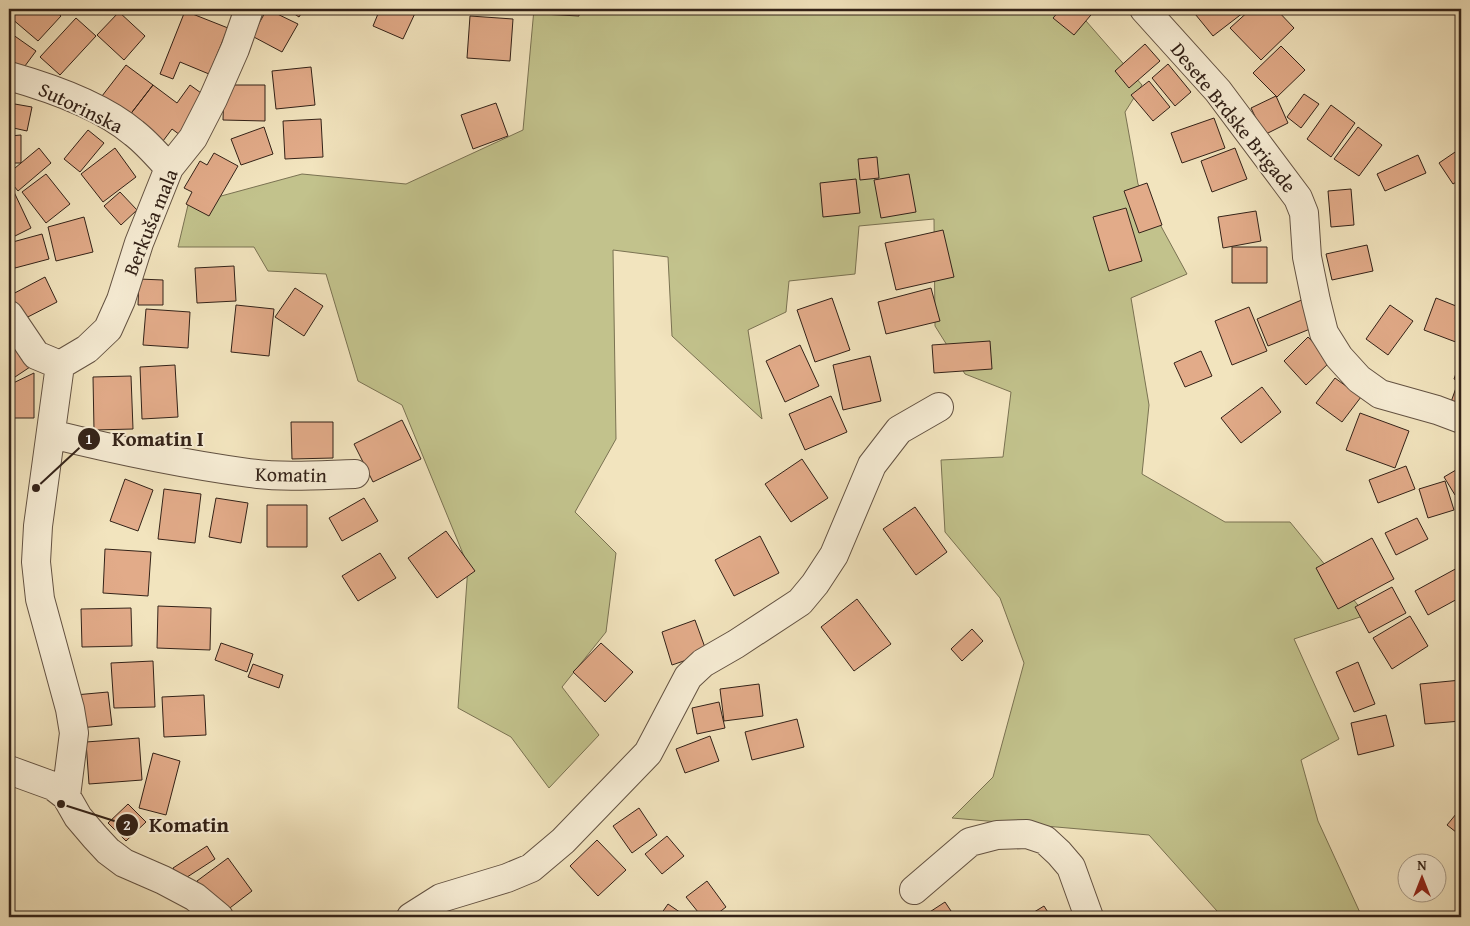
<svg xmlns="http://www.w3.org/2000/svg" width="1470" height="926" font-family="'Gentium Book Plus',serif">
  <rect width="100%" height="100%" fill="#f2e4be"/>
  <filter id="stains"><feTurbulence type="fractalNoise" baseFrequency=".004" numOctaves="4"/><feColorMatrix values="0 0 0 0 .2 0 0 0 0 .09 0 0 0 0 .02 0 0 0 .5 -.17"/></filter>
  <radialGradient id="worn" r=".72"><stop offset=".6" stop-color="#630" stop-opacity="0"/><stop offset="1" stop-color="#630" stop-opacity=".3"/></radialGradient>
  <!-- green -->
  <path fill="#c2c28c" stroke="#7a7252" d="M534 9H1072L1079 13 1142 85 1125 112 1138 184 1187 274 1131 298 1149 405 1142 474 1225 522H1290L1366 615 1294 639 1339 739 1301 760 1318 821 1362 917H1218L1217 911 1149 835 952 818 993 777 1024 663 1000 598 945 532 941 460 1003 457 1011 392 965 374 935 326 934 219 859 226 855 274 789 281 786 312 748 330 762 419 672 336 668 257 613 250 616 439 575 512 616 553 606 632 562 687 599 735 549 788 511 737 458 708 468 566 402 405 358 381 326 274 268 271 254 247H178L188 205 302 174 406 184 523 130Z"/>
  <!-- building -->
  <path fill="#e2ab89" stroke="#332218" d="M20 9H53L61 16 38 41 11 18Z
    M267 9 298 24 282 52 252 36Z
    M287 9H304L299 17Z
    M380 9H417L403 39 373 26Z
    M542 9H579V16L542 14Z
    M1061 9H1096L1074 35 1053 18Z
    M1191 9H1248L1213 36Z
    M1251 9H1276L1294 28 1261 60 1230 28Z
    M185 11 228 28 209 74 180 62 173 79 160 74Z
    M119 12 145 36 124 60 97 35Z
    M470 16 513 19 510 61 467 58Z
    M76 18 96 36 60 75 40 57Z
    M9 32 36 51 22 70 9 61Z
    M1145 44 1160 61 1129 88 1115 71Z
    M1281 46 1305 70 1277 97 1253 73Z
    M1168 64 1191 92 1175 106 1152 78Z
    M126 65 153 85 129 116 102 96Z
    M311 67 315 105 276 109 272 71Z
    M1149 81 1170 107 1153 121 1131 95Z
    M153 85 177 103 190 85 208 98 180 135 172 129 163 141 129 116Z
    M224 85H265V121L223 120Z
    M1304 94 1319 104 1301 128 1287 117Z
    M1276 96 1288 123 1264 135 1251 108Z
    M9 103 32 107 27 131 9 127Z
    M496 103 508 136 473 149 461 115Z
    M1331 105 1355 123 1331 157 1307 139Z
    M1214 118 1225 148 1182 163 1171 133Z
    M321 119 323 157 285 159 283 121Z
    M264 127 273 154 241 165 231 139Z
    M1358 127 1382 145 1359 176 1334 159Z
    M88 130 104 143 80 172 64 159Z
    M21 135V163H9V136Z
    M39 148 51 163 18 191 9 180V173Z
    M115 148 136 177 103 202 81 174Z
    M1235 148 1247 179 1212 192 1201 161Z
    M1461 148V179L1453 184 1439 163Z
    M214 153 238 166 209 216 186 204 192 192 184 188 200 161 207 165Z
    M1418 155 1426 173 1385 191 1377 174Z
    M877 157 879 178 860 180 858 159Z
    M46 174 70 204 46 223 22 192Z
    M909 174 916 212 881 218 874 180Z
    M856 179 860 213 823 217 820 183Z
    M1147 183 1162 225 1139 233 1124 191Z
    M1351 189 1354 225 1331 227 1328 191Z
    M14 192 31 228 9 239V195Z
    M120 192 137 210 121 225 104 206Z
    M1126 208 1142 261 1109 271 1093 217Z
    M1256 211 1261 241 1223 248 1218 217Z
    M84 217 93 252 56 261 48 227Z
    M943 230 954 277 896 290 885 243Z
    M42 234 49 259 15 268 9 243Z
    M1367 245 1373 271 1332 280 1326 254Z
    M1232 247H1267V283H1232Z
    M234 266 236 301 197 303 195 268Z
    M45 277 57 302 20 321 9 299V296Z
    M139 279 163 280V305H138Z
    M295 288 323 306 304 336 275 317Z
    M931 288 940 321 886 334 878 302Z
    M832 298 850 350 815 362 797 310Z
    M1436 298 1461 308V344L1424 330Z
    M1304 299 1315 327 1268 346 1257 319Z
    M236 305 274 309 269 356 231 352Z
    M1390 305 1413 321 1388 355 1366 339Z
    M1249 307 1267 351 1232 365 1215 321Z
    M146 309 190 312 188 348 143 345Z
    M9 336 30 367 9 381Z
    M1308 337 1331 361 1306 385 1284 361Z
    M990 341 992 369 934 373 932 345Z
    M800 345 819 386 785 402 766 361Z
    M1201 351 1212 376 1185 387 1174 363Z
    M870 356 881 401 843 410 833 365Z
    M1461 359V382L1454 379Z
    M175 365 178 417 142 419 140 367Z
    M34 373V418H11L9 385Z
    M131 376 133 429 94 430 93 377Z
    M1335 378 1361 397 1342 422 1316 403Z
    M1457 385 1461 386V405L1451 402Z
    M1262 387 1281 412 1241 443 1221 418Z
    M831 396 847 432 805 450 789 414Z
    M1360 413 1409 431 1395 468 1346 450Z
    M402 420 421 459 373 482 354 444Z
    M291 422H333V458L292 459Z
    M802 459 828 498 791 522 765 484Z
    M1406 466 1415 489 1378 503 1369 480Z
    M1461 467V492L1455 495 1444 477Z
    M125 479 153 490 138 531 110 521Z
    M1445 481 1454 510 1428 518 1419 489Z
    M164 489 201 494 195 543 158 539Z
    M216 498 248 503 241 543 209 537Z
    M364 498 378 521 342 541 329 518Z
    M267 505H307V547H267Z
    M915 507 947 552 916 575 883 529Z
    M1417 518 1428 539 1396 555 1385 533Z
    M446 531 475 571 437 598 408 558Z
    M760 536 779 573 734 596 715 560Z
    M1372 538 1394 579 1338 609 1316 568Z
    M105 549 151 552 148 596 103 593Z
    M380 553 396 578 358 601 342 576Z
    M1459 567 1461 571V597L1428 615 1415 591Z
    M1392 587 1406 613 1369 633 1355 607Z
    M857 599 891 644 854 671 821 627Z
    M158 606 211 608 210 650 157 648Z
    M131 608 132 646 82 647 81 609Z
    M1410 616 1428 646 1392 669 1373 638Z
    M695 620 707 653 672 665 662 632Z
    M972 629 983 641 962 661 951 649Z
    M221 643 253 654 247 672 215 660Z
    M601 643 633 672 605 702 573 672Z
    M9 645 14 646 9 674Z
    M153 661 155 707 114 708 111 663Z
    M1358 662 1375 704 1354 712 1336 672Z
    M253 664 283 675 279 688 248 677Z
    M1461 680V721L1425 724 1420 684Z
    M759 684 763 716 724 721 720 689Z
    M108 692 112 725 79 728 75 695Z
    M204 695 206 735 164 737 162 697Z
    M719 702 725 728 697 734 692 708Z
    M1386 715 1394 746 1358 755 1351 723Z
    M797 719 804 747 752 760 745 732Z
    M710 736 719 761 685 773 676 749Z
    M139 738 142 780 89 784 86 742Z
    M153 753 180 761 166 815 139 808Z
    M128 804 146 822 126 841 108 823Z
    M639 808 657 835 632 853 613 826Z
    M1461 808V836L1447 825Z
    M667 836 684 856 662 874 645 854Z
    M597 840 626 870 598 896 570 866Z
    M207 846 215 859 181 881 173 868Z
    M228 858 252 891 222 914 197 881Z
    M707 881 726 907 713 917H702L686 897Z
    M945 902 955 917H922Z
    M668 904 687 917H659Z
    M1044 906 1051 917H1026Z"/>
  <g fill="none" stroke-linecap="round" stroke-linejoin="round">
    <defs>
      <path id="minor" d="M1144 9 1218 91 1298 198 1304 213 1307 257 1316 301 1324 333 1339 357 1359 379 1380 394 1437 410 1461 419
        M9 76C48 87 102 106 134 133 147 143 158 156 169 168
        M9 315 36 355 60 365
        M60 365 38 526 36 562 40 599 70 709 74 733 66 796
        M60 365 87 349 108 329 121 300 139 243 169 168 193 138 213 99 235 49 249 9
        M51 434C116 450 183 464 249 473 284 478 320 475 355 474
        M9 770 53 786 66 796 78 817 95 837 108 851 124 863 163 880 195 897 219 917
        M914 890 970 842 997 835 1027 834 1045 840 1059 853 1071 867 1089 917
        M411 917 441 898 507 878 531 868 563 841 648 753 688 677 703 663 736 644 800 602 815 584 834 555 872 465 899 430 939 407"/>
    </defs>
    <!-- minor casing -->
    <use href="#minor" stroke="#635242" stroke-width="30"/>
    <!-- minor -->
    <use href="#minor" stroke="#f7edd5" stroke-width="28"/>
  </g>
  <g text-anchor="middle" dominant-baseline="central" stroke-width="4" stroke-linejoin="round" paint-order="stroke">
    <!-- street labels -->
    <g font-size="20" fill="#332218" stroke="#f7edd5">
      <text transform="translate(81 107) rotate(26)">Sutorinska</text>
      <text transform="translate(1234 117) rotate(51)">Desete Brdske Brigade</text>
      <text transform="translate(150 222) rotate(-68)">Berkuša mala</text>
      <text transform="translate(291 474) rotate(1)">Komatin</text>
    </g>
  </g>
  <!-- callouts -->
  <path fill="none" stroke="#332218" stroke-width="2" d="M36 488L89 439M61 804L127 825"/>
  <g fill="#332218" stroke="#f7edd5" stroke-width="2">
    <circle cx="36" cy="488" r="5"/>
    <circle cx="61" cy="804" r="5"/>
    <circle cx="89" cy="439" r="12"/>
    <circle cx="127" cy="825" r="12"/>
  </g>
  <g font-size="15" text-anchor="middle" font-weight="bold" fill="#fff">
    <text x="89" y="444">1</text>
    <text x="127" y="830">2</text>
  </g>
  <g font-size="21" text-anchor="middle" font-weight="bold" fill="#332218" stroke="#f7edd5" stroke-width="4" stroke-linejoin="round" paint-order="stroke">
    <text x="158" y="446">Komatin I</text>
    <text x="189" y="832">Komatin</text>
  </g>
  <!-- margin -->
  <rect width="1470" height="926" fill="none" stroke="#f2e4be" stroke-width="30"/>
  <rect x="10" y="10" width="1450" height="906" fill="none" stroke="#332218" stroke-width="2.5"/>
  <rect x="15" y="15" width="1440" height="896" fill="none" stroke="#332218"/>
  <!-- north arrow -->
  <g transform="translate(1422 878)"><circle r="24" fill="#f7edd5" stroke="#a99c89"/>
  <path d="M0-4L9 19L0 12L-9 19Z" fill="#8f2418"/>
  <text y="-8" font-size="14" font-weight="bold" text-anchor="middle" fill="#332218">N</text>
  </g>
  <rect width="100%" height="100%" filter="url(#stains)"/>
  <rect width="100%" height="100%" fill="url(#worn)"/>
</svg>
